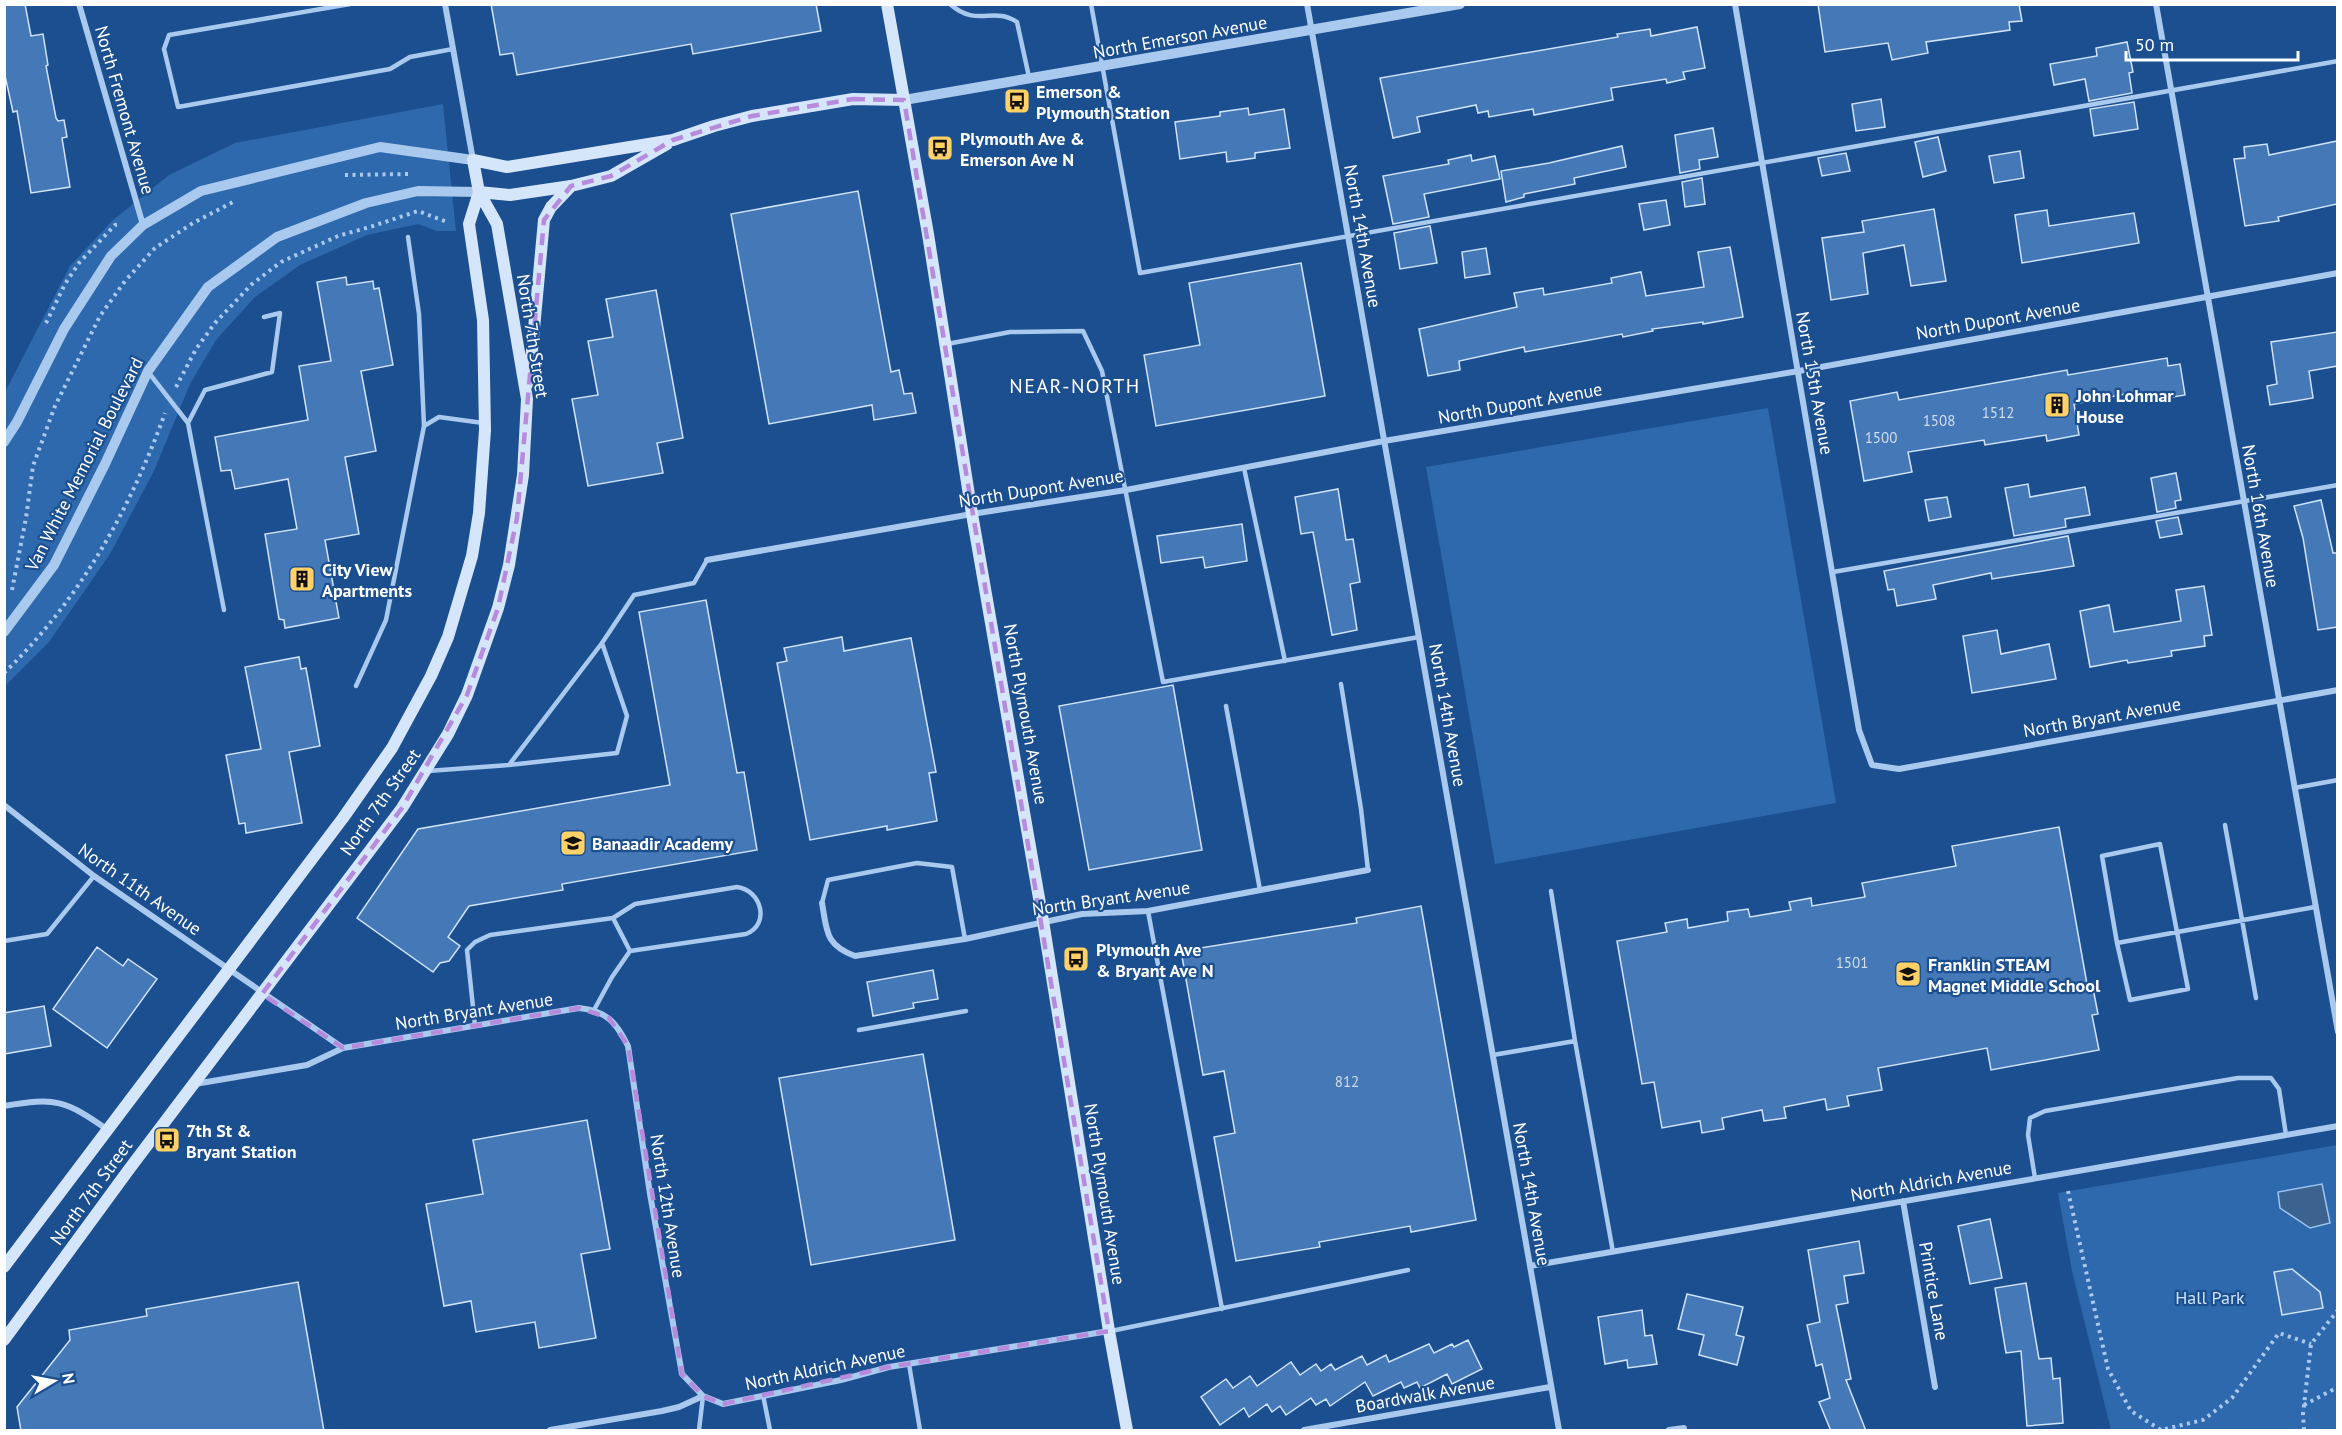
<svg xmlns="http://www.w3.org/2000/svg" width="2342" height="1435" font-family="'PT Sans',sans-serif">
  <rect width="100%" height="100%" fill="#1b4f8f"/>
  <!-- green -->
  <path fill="#2e69ad" d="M443 104 456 231H437L418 224 367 235 300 265 255 297 216 340 190 384 154 471 110 554 49 642 5 686V392L70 266 112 221 169 175 235 143Z
    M1768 408 1836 803 1495 864 1426 467Z
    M2337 1145V1430H2111L2072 1271 2058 1193Z"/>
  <!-- water -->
  <path fill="#3c6290" stroke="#9cc4f0" stroke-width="1.5" d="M2322 1184 2330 1223 2310 1228 2280 1208 2278 1192Z"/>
  <!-- building -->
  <path fill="#4478b7" stroke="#cfe3fa" stroke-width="1.5" d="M4 4H25L31 36 43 34 48 65 46 66 56 118 58 121 64 120 67 137 62 138 70 187 31 193 17 111 13 112 4 71Z
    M491 4H816L821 31 693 54 691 44 517 75 513 53 500 55Z
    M1818 4H2019L2022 21 2009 22 2010 30 1926 42 1928 53 1892 60 1888 43 1825 52Z
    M1697 27 1705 68 1683 72 1685 79 1667 83 1666 79 1611 88 1613 100 1534 115 1533 109 1489 117 1488 111 1478 113 1476 105 1417 117 1420 132 1393 138 1380 78 1618 37 1617 34 1650 29 1651 36Z
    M2127 42 2133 72 2129 73 2132 93 2089 101 2085 79 2054 85 2050 64 2097 56 2096 48Z
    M1881 99 1885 127 1856 131 1852 104Z
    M2134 102 2138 129 2094 136 2090 109Z
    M1248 108 1249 115 1284 109 1290 148 1255 153V158L1227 162 1226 152 1180 159 1175 122 1220 116V112Z
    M1713 128 1718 157 1699 160 1700 169 1680 173 1675 135Z
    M1938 137 1946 171 1923 177 1915 142Z
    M2337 141V204L2278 217 2279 221 2245 226 2234 159 2245 158 2244 147 2267 144 2269 155Z
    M1622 146 1626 167 1574 178 1575 184 1524 194V197L1506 202 1501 171 1549 163Z
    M2020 151 2024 178 1994 183 1989 156Z
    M1846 153 1850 171 1822 176 1818 158Z
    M1471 155 1472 161 1495 156 1500 179 1424 194 1429 217 1393 224 1383 176 1449 164 1448 160Z
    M1702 178 1705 204 1685 207 1682 182Z
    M858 191 891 372 899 370 904 394 912 393 916 413 874 420 872 405 769 424 731 214Z
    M1666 200 1670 225 1644 230 1639 204Z
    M1934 209 1946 281 1911 286 1904 245 1863 253 1868 294 1831 300 1822 238 1864 232 1862 221Z
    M2047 210 2049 226 2134 213 2139 243 2022 263 2015 215Z
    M1430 226 1437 263 1400 269 1394 233Z
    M1730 247 1743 317 1703 324V322L1652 329 1653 331 1623 337 1622 334 1525 352 1524 347 1459 361 1460 370 1428 376 1419 329 1517 307 1514 293 1543 288 1544 295 1612 283 1611 278 1641 272 1646 296 1704 287 1698 252Z
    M1486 248 1490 274 1465 278 1462 252Z
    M1301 263 1325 396 1156 426 1144 355 1200 345 1189 283Z
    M346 277 347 285 373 281 374 289 379 288 393 365 361 371 376 451 345 457 359 534 325 540 339 618 285 628 284 620 279 619 265 534 297 529 288 479 235 489 231 470 221 471 215 437 308 420 299 366 331 361 317 282Z
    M656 290 683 438 657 443 663 473 588 486 572 399 598 395 588 341 613 337 606 299Z
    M2337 332V366L2309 371 2313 398 2270 405 2267 386 2277 384 2271 342Z
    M2167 358 2168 366 2180 364 2185 395 2138 403 2136 392 2074 404 2079 435 2047 441 2046 435 1985 445 1984 440 1908 452 1912 472 1864 481 1850 401 1897 392 1899 400 2067 370 2068 375Z
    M2176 473 2181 500 2175 501 2176 508 2157 512 2151 478Z
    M2028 484 2030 497 2085 487 2090 515 2065 519 2066 527 2014 536 2005 488Z
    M1338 489 1346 540 1353 539 1360 582 1350 584 1357 630 1332 635 1313 532 1301 534 1295 497Z
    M1947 497 1951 517 1929 521 1925 500Z
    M2321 500 2333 553H2337V627L2318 630 2303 538 2294 506Z
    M2178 517 2182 534 2160 538 2156 521Z
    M1242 524 1247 561 1205 568 1203 557 1161 563 1157 536Z
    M2068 536 2074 566 1992 579 1991 573 1933 585 1936 599 1897 606 1894 589 1888 590 1884 571Z
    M2204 586 2212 635 2204 636 2205 646 2171 651 2172 656 2128 663 2127 660 2090 667 2080 611 2109 605 2114 632 2181 621 2176 590Z
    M706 600 737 773 744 772 757 850 562 884 563 890 469 906 448 937 460 946 449 961 440 963 433 972 357 918 418 829 670 785 639 612Z
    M1997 630 2001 654 2049 644 2056 679 1972 693 1963 636Z
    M842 637 844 651 911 638 936 772 929 773 937 821 887 830V826L810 840 777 663 787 661 784 648Z
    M299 657 301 669 306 668 320 746 289 752 302 823 246 833 245 823 239 824 226 755 261 749 245 667Z
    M1173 685 1202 850 1089 870 1059 706Z
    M2059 827 2087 984 2092 983 2098 1014 2092 1015 2099 1050 1991 1070 1987 1048 1878 1068 1882 1090 1847 1096 1849 1106 1827 1110 1825 1099 1784 1107 1786 1118 1764 1121 1762 1110 1722 1118 1724 1129 1702 1133 1700 1121 1662 1128 1654 1082 1642 1084 1617 941 1667 932 1665 923 1687 919 1688 928 1728 921 1727 912 1748 909 1750 917 1791 910 1789 902 1811 898 1812 906 1865 897 1862 883 1956 866 1952 846Z
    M1421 906 1476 1220 1411 1232 1410 1226 1319 1242 1320 1247 1236 1261 1214 1137 1235 1133 1224 1071 1203 1075 1181 951 1357 923 1356 918Z
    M97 947 123 966 128 959 157 979 107 1048 53 1009Z
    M933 970 938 999 913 1003 914 1008 873 1016 867 982Z
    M44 1006 51 1046 4 1054V1013Z
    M923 1054 955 1240 811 1265 779 1078Z
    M587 1120 610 1249 581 1254 596 1338 539 1348 535 1322 476 1332 471 1301 444 1306 426 1204 483 1194 473 1140Z
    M1990 1219 2002 1278 1970 1284 1958 1226Z
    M1859 1241 1864 1273 1844 1276 1848 1303 1836 1305 1851 1379 1846 1380 1866 1431H1831L1819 1402 1830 1398 1822 1364 1816 1366 1807 1325 1820 1322 1808 1250Z
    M2292 1269 2320 1292 2323 1308 2282 1315 2274 1272Z
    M298 1282 324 1431H21L17 1407 70 1340 69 1330 147 1316 146 1309Z
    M2026 1283 2039 1359 2051 1358 2053 1379 2060 1378 2063 1423 2027 1426 2021 1351 2006 1353 1995 1288Z
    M1687 1294 1743 1307 1736 1335 1744 1337 1737 1365 1699 1355 1704 1335 1678 1329Z
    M1642 1310 1645 1336 1652 1335 1657 1364 1628 1368 1627 1360 1605 1364 1598 1317Z
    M1468 1340 1482 1369 1452 1384 1447 1374 1420 1388 1417 1382 1404 1388 1401 1382 1373 1396 1365 1382 1330 1406 1326 1399 1316 1405 1311 1398 1286 1415 1280 1406 1272 1412 1267 1404 1249 1417 1244 1408 1220 1425 1201 1397 1226 1379 1233 1388 1250 1376 1257 1386 1291 1362 1300 1375 1316 1364 1321 1371 1331 1364 1335 1370 1362 1356 1367 1365 1386 1355 1389 1362 1429 1344 1434 1353 1452 1344 1454 1347Z"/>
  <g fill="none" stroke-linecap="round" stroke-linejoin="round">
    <!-- path -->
    <path stroke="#a9c9ee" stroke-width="4" stroke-dasharray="3 4.5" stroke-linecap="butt" d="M345 175 409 174
      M46 323 65 284 79 263 115 225 121 224
      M176 387 196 349 215 323 252 284 281 262 338 236 373 226 418 211 447 222
      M12 590 26 518 33 466 55 406 100 316 125 281 155 248 193 223 233 202
      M4 673C79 601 130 510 165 413
      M2068 1191 2108 1369 2131 1411 2161 1430 2203 1420 2232 1398 2279 1333 2311 1344
      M2304 1405 2338 1387
      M2304 1430 2303 1414 2311 1344 2338 1310"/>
    <!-- service -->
    <path stroke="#a9c9ee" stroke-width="4.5" d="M350 4 169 35 164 49 178 107 390 69 410 57 453 49
      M950 4C977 28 993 6 1017 22L1029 77
      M1091 4 1140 273 2338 61
      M408 237 419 314 424 426
      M947 344 1010 332 1083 331 1102 371 1163 682 1419 637
      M149 373 188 423 224 610
      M188 423 205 390 272 372 280 313 264 317
      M1244 468 1285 661
      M1833 572 2338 485
      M1341 684 1361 809 1368 870
      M356 686 386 620 424 426 439 417 483 423
      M1226 706 1260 890
      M509 765 617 753 627 716 602 643
      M428 771 509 765 602 643 634 595 694 583 707 560
      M2294 788 2338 780
      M2225 825 2256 998
      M1551 891 1575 1041 1613 1252
      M822 903 828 880 917 863 952 867 965 939
      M1148 911 1222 1309
      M613 918 635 904 737 887C761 890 771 924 746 934L630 951
      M4 941 47 934 94 876
      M2117 943 2102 856 2160 844 2188 989 2130 1000 2117 943C2183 931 2249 919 2315 907
      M475 1026 467 950 475 942 490 935 613 918 630 951 612 977 594 1010
      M859 1030 966 1011
      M1493 1055 1575 1041
      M2035 1178 2028 1135 2030 1118 2045 1111 2238 1078H2271L2279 1089 2286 1135
      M1111 1331 1408 1270
      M909 1364 920 1430
      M763 1395 770 1430
      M699 1430 703 1396"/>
    <!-- minor -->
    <path stroke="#a9c9ee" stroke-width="6" d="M79 4 143 225
      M445 4 473 160
      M1307 4 1559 1430
      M1735 4 1859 730 1872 765 1899 769 2338 690
      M2156 4 2338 1032
      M707 560 972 514 1126 490 1384 441 1799 371 2338 273
      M4 805 94 876 343 1048 579 1008C607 1011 616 1022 628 1046L650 1194 682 1374 703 1396
      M822 903C827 931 825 945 855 956L965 939 1082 914 1148 911 1368 870
      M195 1084 307 1065 343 1048
      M4 1106C56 1097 65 1100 108 1130
      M1903 1201 1935 1387
      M1530 1266 2338 1126
      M550 1430 662 1411 679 1407 703 1396 723 1404 841 1380 889 1367 1109 1331
      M1304 1430 1550 1387
      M1669 1430 1684 1428"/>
    <!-- tertiary -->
    <path stroke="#a9c9ee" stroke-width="10" d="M904 100 1460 4
      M4 442 17 422 64 329 111 256 143 225 201 191 380 147 473 160
      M4 632 54 565 105 464 148 371 208 287 277 237 366 203 418 191 479 192"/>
    <!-- secondary -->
    <path stroke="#d6e6fa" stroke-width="12" d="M887 4 928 234 972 514 1043 921 1109 1331 1127 1430
      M479 192 510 195 571 186 611 176 667 144
      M529 383 544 220 551 207 571 186
      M4 1267 343 818 392 748 431 676 448 637 472 556 479 513 485 430 483 320 469 224 479 192
      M4 1340 130 1168 402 808 448 734 467 695 498 608 509 565 523 475 527 399 497 224 479 192 473 160 507 167 673 140 714 126 752 116 853 99 904 100"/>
  </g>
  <!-- marked area -->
  <path fill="none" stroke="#b68bdc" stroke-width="4.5" stroke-dasharray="12 8" stroke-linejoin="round" d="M853 99 904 100 1109 1331 889 1367 723 1404 703 1396 682 1374 628 1046 609 1018 579 1008 343 1048 262 994 402 808 467 695 498 608 517 518 544 220 571 186 611 176 673 140 752 116Z"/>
  <!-- icons -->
  <defs>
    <symbol id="bus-square" viewBox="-11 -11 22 22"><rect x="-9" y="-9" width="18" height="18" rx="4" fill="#ffd166" stroke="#1b4f8f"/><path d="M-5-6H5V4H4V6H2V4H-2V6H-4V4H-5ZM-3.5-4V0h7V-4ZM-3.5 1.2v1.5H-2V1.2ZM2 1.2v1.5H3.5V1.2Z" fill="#111"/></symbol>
    <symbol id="building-square" viewBox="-11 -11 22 22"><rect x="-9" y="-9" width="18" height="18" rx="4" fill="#ffd166" stroke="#1b4f8f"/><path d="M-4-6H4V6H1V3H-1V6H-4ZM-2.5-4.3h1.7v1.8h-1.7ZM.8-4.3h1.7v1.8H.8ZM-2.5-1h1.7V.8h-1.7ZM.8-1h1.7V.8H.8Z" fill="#111"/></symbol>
    <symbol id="school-square" viewBox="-11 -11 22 22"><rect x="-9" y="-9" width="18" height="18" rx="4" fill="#ffd166" stroke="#1b4f8f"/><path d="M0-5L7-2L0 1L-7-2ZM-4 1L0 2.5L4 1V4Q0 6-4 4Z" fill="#111"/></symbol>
  </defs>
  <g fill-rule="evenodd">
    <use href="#bus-square" x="1002" y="86" width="30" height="30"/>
    <use href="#bus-square" x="925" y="133" width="30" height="30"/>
    <use href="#building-square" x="2042" y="390" width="30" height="30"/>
    <use href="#building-square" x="287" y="564" width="30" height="30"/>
    <use href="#school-square" x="558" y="828" width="30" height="30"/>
    <use href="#bus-square" x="1061" y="944" width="30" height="30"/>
    <use href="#school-square" x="1893" y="959" width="30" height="30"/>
    <use href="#bus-square" x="152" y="1125" width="30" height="30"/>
  </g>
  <g text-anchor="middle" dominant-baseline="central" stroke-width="4.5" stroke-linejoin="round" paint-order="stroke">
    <!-- number labels -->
    <g font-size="15" fill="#d0dded">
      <text x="1998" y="412">1512</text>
      <text x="1939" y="420">1508</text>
      <text x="1881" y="437">1500</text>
      <text x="1852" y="962">1501</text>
      <text x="1347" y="1081">812</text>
    </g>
    <!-- street labels -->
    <g font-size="18" fill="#fff" stroke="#1b4f8f">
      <text transform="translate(1180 37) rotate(-10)">North Emerson Avenue</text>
      <text transform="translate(125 110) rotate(74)">North Fremont Avenue</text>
      <text transform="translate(1363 236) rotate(80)">North 14th Avenue</text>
      <text transform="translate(1998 319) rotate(-10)">North Dupont Avenue</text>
      <text transform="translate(533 336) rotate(81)">North 7th Street</text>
      <text transform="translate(1815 383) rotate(80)">North 15th Avenue</text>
      <text transform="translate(1520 403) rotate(-10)">North Dupont Avenue</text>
      <text transform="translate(84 464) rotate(-63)">Van White Memorial Boulevard</text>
      <text transform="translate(1041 488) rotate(-9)">North Dupont Avenue</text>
      <text transform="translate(2261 516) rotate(80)">North 16th Avenue</text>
      <text transform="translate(1026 714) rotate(80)">North Plymouth Avenue</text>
      <text transform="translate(1448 715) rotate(80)">North 14th Avenue</text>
      <text transform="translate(2102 717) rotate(-10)">North Bryant Avenue</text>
      <text transform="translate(380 802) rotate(-55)">North 7th Street</text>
      <text transform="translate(140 889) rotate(35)">North 11th Avenue</text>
      <text transform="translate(1111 898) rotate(-8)">North Bryant Avenue</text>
      <text transform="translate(474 1011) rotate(-9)">North Bryant Avenue</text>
      <text transform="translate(1931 1181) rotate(-10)">North Aldrich Avenue</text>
      <text transform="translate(91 1192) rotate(-54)">North 7th Street</text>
      <text transform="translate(1105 1194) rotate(81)">North Plymouth Avenue</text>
      <text transform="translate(1532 1194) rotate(80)">North 14th Avenue</text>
      <text transform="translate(668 1206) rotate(81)">North 12th Avenue</text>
      <text transform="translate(1934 1291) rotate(80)">Printice Lane</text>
      <text transform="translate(825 1367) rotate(-12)">North Aldrich Avenue</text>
      <text transform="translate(1425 1394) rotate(-10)">Boardwalk Avenue</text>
    </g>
    <!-- poi labels -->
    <g font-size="18" font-weight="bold" fill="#fff" stroke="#1b4f8f" text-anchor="start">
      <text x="1036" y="91">Emerson &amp;<tspan x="1036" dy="21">Plymouth Station</tspan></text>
      <text x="960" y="138">Plymouth Ave &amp;<tspan x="960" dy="21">Emerson Ave N</tspan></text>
      <text x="2076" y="395">John Lohmar<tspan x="2076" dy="21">House</tspan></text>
      <text x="322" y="569">City View<tspan x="322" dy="21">Apartments</tspan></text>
      <text x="592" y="843">Banaadir Academy</text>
      <text x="1096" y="949">Plymouth Ave<tspan x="1096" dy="21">&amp; Bryant Ave N</tspan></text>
      <text x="1928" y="964">Franklin STEAM<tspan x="1928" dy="21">Magnet Middle School</tspan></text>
      <text x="186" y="1130">7th St &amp;<tspan x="186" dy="21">Bryant Station</tspan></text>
    </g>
    <!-- park labels -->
    <g font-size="18" fill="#cfe3fa" stroke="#1b4f8f">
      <text x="2210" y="1297">Hall Park</text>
    </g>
    <!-- neighbourhood labels -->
    <g font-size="20" letter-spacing="1.5" fill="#fff" stroke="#1b4f8f">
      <text x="1075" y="386">NEAR-NORTH</text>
    </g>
  </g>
  <!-- border -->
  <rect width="2342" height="1435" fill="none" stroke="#ffffff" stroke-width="12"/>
  <!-- north arrow -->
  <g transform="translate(54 1381) rotate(80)" stroke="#1b4f8f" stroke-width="4.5" paint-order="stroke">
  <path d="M0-4.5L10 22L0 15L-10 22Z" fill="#ffffff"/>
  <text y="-9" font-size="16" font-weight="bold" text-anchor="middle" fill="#ffffff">N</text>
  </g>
  <!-- scale -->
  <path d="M2126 51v9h172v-9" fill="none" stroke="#ffffff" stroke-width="3"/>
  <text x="2135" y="51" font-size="18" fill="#ffffff" stroke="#1b4f8f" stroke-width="4.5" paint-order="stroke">50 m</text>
</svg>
